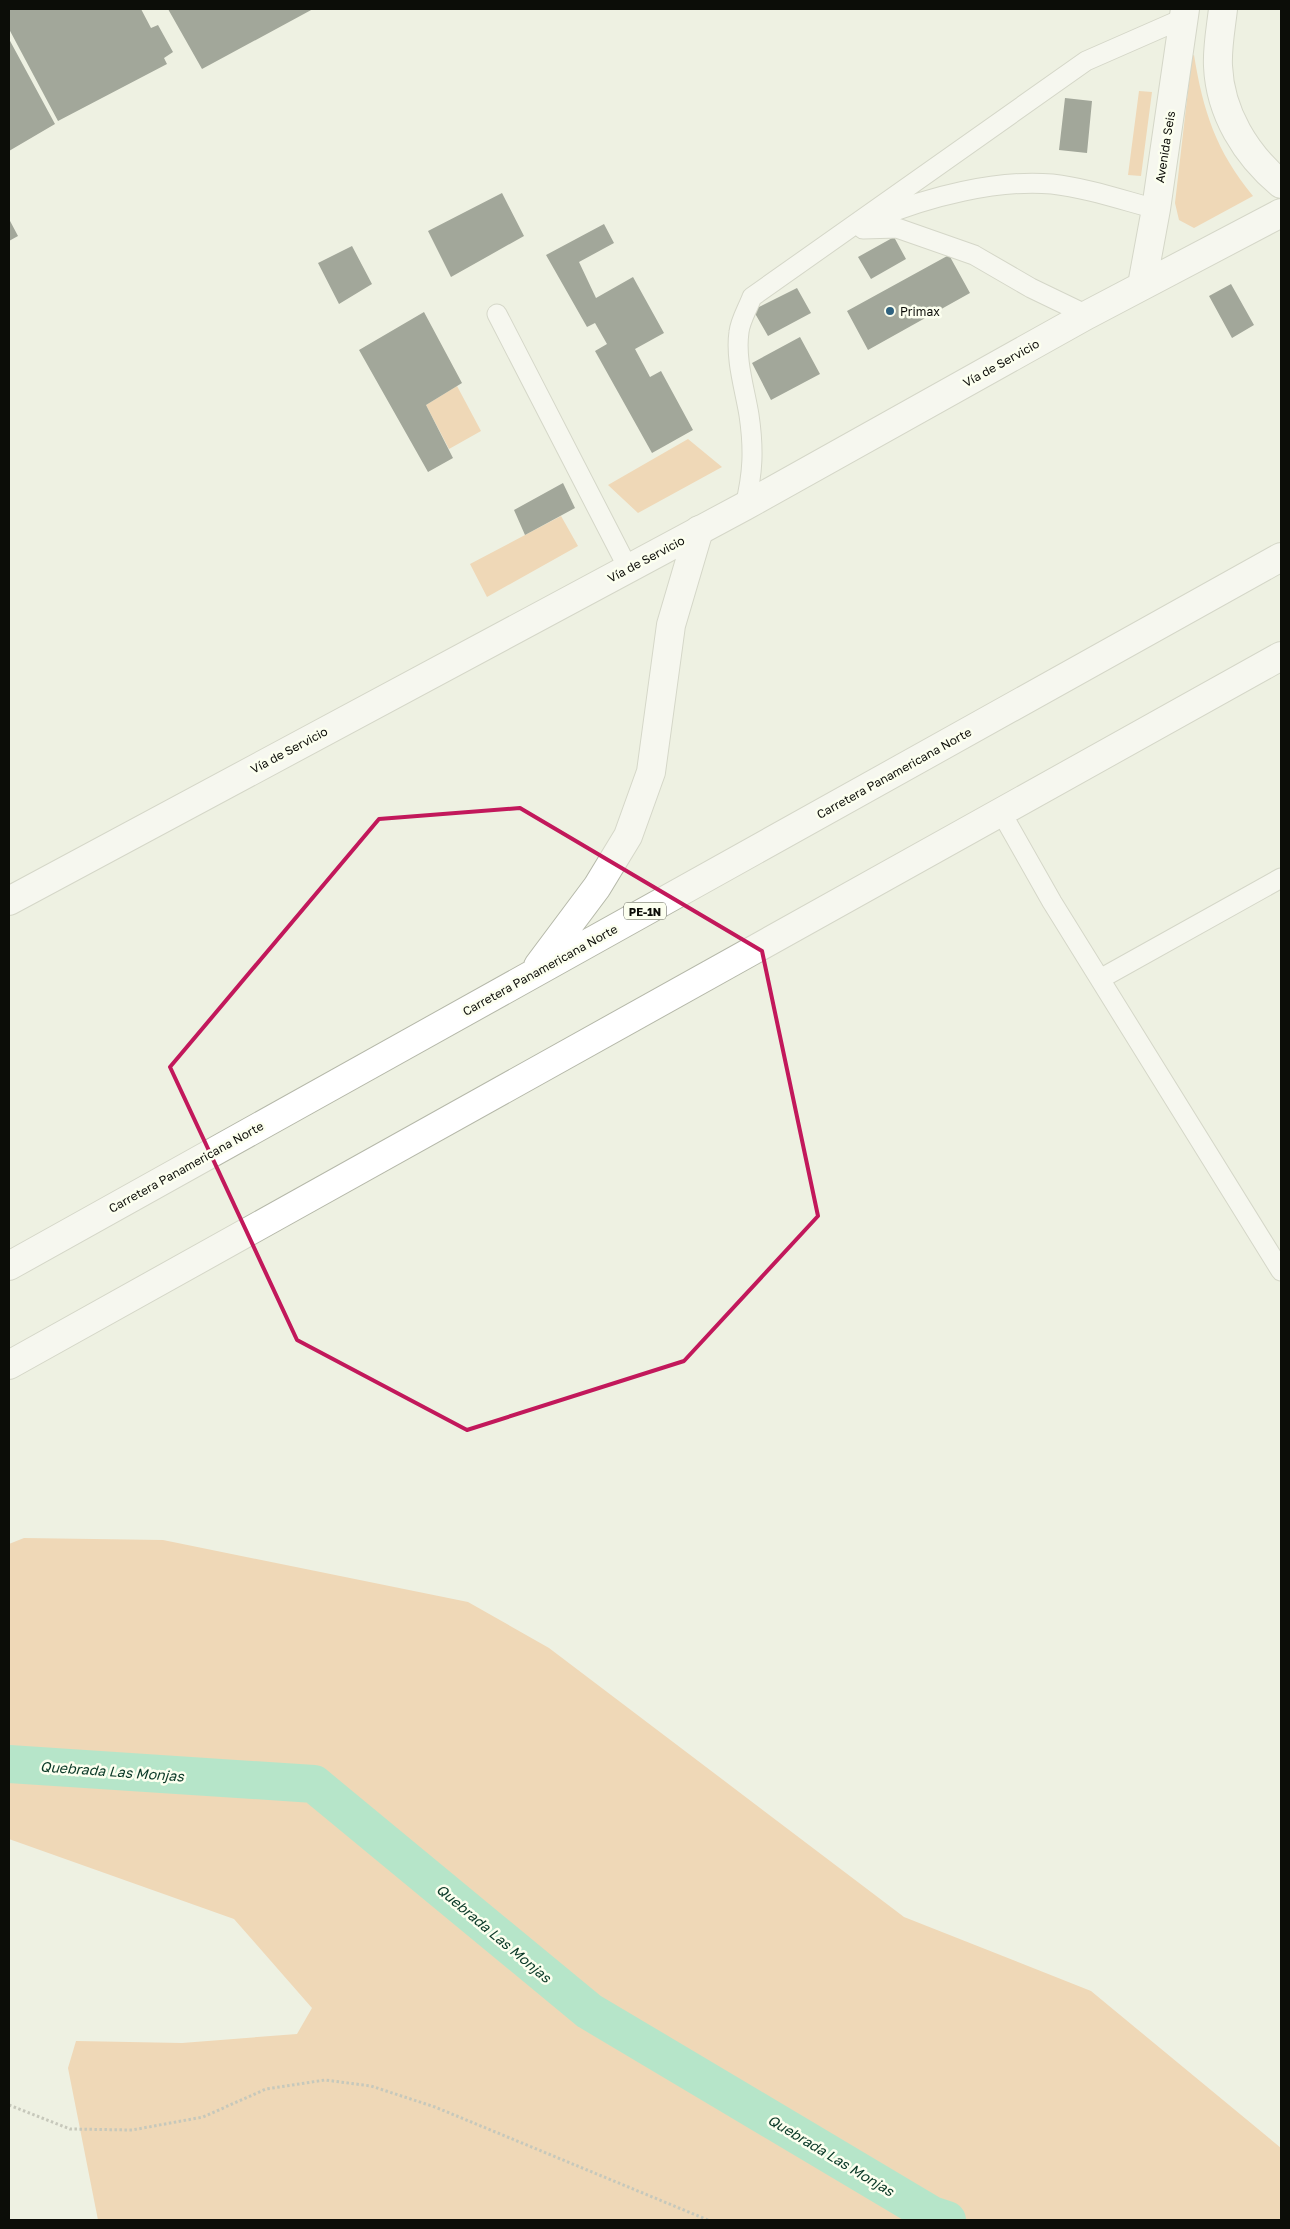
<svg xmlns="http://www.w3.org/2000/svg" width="1290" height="2229" font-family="'Golos Text',sans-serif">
  <rect width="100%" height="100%" fill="#eef1e2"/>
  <!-- green -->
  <path fill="#efba83" d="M1194 55C1203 111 1216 151 1253 196L1194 228 1179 220 1175 203 1192 56Z
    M1139 91 1152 92 1141 176 1128 175Z
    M457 386 481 431 449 449 426 405Z
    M688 439 722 467 638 513 608 485Z
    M561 516 578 546 487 597 470 564Z
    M24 1538 163 1540 468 1602 549 1648 904 1917 1091 1991 1281 2148V2220H98L68 2068 76 2041 182 2043 297 2034 312 2008 234 1919 9 1839V1544Z"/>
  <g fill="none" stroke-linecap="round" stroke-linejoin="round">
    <!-- canal -->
    <path stroke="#72d8ac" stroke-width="38" d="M9 1764 314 1784 589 2011 932 2215 947 2220"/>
  </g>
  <!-- building -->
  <path fill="#454e43" d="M9 9H141L151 28 158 25 173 52 164 58 167 64 58 121 9 29Z
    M168 9H313L202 69Z
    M9 39 55 124 9 151Z
    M1065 98 1092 101 1087 153 1059 150Z
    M502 193 524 236 451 277 428 231Z
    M9 219 18 236 9 241Z
    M604 224 614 243 579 262 596 298 633 277 664 333 635 349 650 377 661 371 693 430 652 453 595 351 607 344 595 323 587 327 546 255Z
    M894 237 906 259 871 279 858 257Z
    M352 246 372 284 339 304 318 263Z
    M949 255 970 293 868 350 847 311Z
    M1231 284 1254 325 1232 338 1209 296Z
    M797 288 811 313 768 336 753 310Z
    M424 312 462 383 426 405 453 458 428 472 359 350Z
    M800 337 820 374 771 400 752 363Z
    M563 483 575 508 525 535 514 510Z"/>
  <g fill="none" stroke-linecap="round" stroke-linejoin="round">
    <defs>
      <path id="lane" d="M877 218C928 197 997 179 1052 184 1087 188 1122 200 1156 209
        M863 229 897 228 974 255 1031 288 1087 315
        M497 314 628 568
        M745 506C753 473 754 449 749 415 745 390 735 359 739 332 740 321 748 308 752 297L1086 61 1184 18
        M1001 812 1052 902 1281 1271
        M1100 979 1281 878"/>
      <path id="street" d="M1223 9C1221 27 1217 48 1218 66 1220 113 1246 155 1281 184
        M1142 285 1156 209 1185 9
        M9 901 745 506 1087 315 1281 213"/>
      <path id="highway" d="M538 966 597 887 628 836 651 772 671 625 699 530
        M9 1266 1281 557
        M9 1365 1281 656"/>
    </defs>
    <!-- lane casing -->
    <use href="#lane" stroke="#b5b8a9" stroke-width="21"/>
    <!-- street casing -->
    <use href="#street" stroke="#b5b8a9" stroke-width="30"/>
    <!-- highway casing -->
    <use href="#highway" stroke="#b5b8a9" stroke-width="30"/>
    <!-- path -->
    <path stroke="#96988d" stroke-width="3" stroke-dasharray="2.5 2.5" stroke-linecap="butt" d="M9 2105 70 2129 132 2130 203 2117 266 2089 325 2080 371 2086 435 2107 708 2220"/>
    <!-- lane -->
    <use href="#lane" stroke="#fff" stroke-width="19"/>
    <!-- street -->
    <use href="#street" stroke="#fff" stroke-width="28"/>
    <!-- highway -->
    <use href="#highway" stroke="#fff" stroke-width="28"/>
  </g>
  <!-- marked area -->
  <path d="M0 0H1290V2229H0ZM520 808 762 951 818 1216 684 1361 467 1430 297 1340 170 1067 379 819Z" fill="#eef1e2" fill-opacity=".55" fill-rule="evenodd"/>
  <path fill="none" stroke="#c2185b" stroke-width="4" stroke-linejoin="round" d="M520 808 762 951 818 1216 684 1361 467 1430 297 1340 170 1067 379 819Z"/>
  <!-- markers -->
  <circle fill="#2f627f" stroke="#fcffef" stroke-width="2" cx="890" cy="311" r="5"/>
  <g text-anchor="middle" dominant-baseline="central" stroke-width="5" stroke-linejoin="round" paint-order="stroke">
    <!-- shield labels -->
    <rect fill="#fcffef" stroke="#54564d" stroke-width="1" x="624" y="902.5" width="42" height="17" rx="4"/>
    <g font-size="11" font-weight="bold" fill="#0c0d08">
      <text x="645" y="911">PE-1N</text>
    </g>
    <!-- street labels -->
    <g font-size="12" fill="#0c0d08" stroke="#fcffef">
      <text transform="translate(1165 147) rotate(-81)">Avenida Seis</text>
      <text transform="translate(1001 363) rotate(-29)">Vía de Servicio</text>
      <text transform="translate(646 559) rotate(-28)">Vía de Servicio</text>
      <text transform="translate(289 750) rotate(-28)">Vía de Servicio</text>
      <text transform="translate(894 773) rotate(-29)">Carretera Panamericana Norte</text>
      <text transform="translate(540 970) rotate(-29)">Carretera Panamericana Norte</text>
      <text transform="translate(186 1167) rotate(-29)">Carretera Panamericana Norte</text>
    </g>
    <!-- poi labels -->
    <g font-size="12" fill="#0c0d08" stroke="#fcffef" text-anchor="start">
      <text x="900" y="311">Primax</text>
    </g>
    <!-- water labels -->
    <g font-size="14" font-style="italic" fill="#093826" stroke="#fcffef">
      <text transform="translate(112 1771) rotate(4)">Quebrada Las Monjas</text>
      <text transform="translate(494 1933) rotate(40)">Quebrada Las Monjas</text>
      <text transform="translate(831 2155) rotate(31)">Quebrada Las Monjas</text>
    </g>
  </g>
  <!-- border -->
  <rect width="1290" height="2229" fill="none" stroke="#0c0d08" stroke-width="20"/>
</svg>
